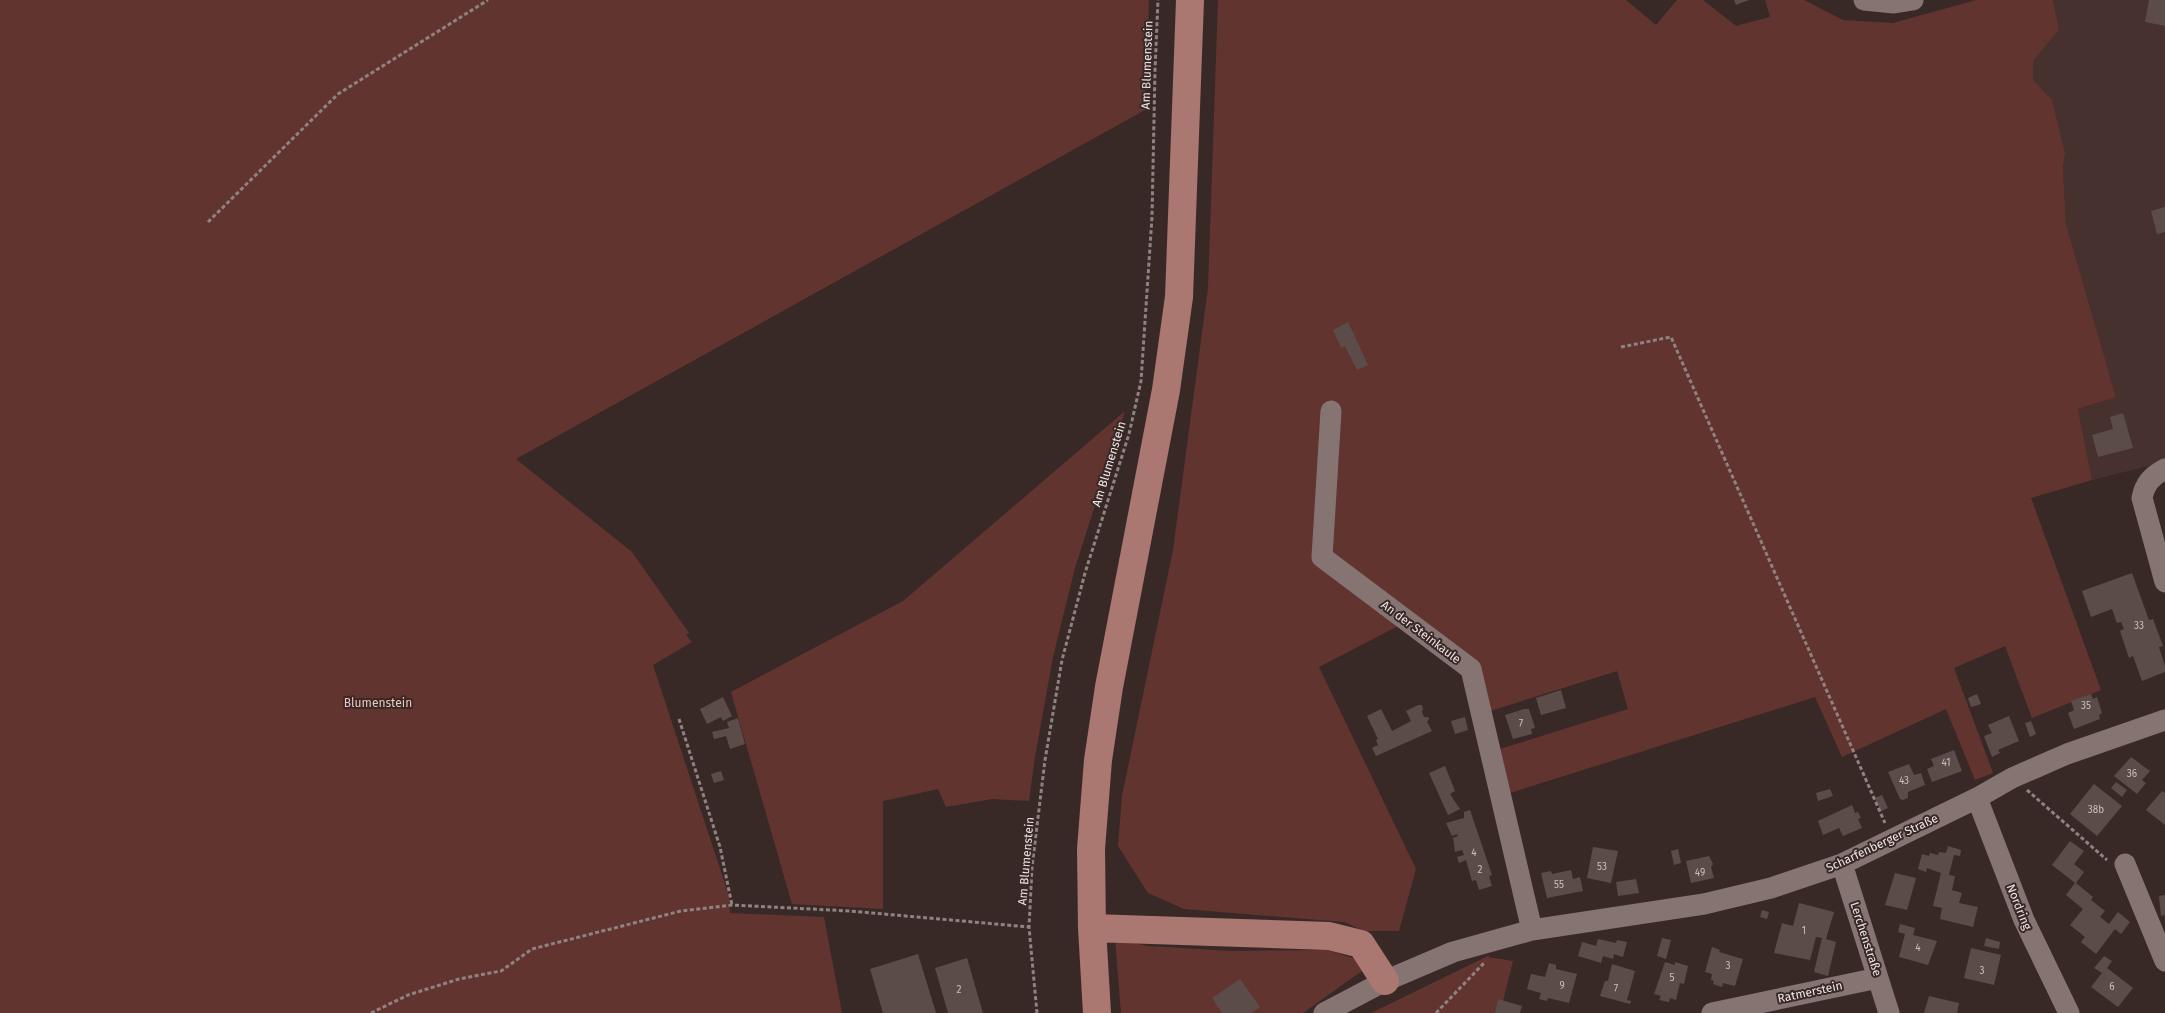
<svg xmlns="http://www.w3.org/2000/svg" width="2165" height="1013" font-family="'Fira Sans',sans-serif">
  <rect width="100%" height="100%" fill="#382927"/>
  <!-- built -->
  <path fill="#46312e" d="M2053 0H2165V462L2092 480 2078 409 2116 397 2066 224 2063 168 2065 153 2052 101 2033 80V61L2059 30Z"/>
  <!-- green -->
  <path fill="#62342f" d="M0 0H1149L1145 110 516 459 632 552 689 633 686 635 692 642 653 665 729 896 730 913 824 917 842 1013H0Z
    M1218 0H1626L1656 25 1677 0H1703L1736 26 1770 17 1765 0H1804L1843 20 1893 23 1976 0H2053L2059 30 2033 61V80L2052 100 2065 153 2063 168 2066 224 2116 397 2078 409 2092 480 2031 498 2101 690 2032 718 2005 646 1954 668 1993 773 1975 780 1946 709 1842 757 1815 697 1510 793 1500 749 1628 709 1617 671 1490 711 1477 665 1400 625 1319 667 1416 869 1399 931H1364L1344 922 1184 909 1148 893 1118 846 1122 796 1173 550 1208 288Z
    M1125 411 1075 568 1053 657 1035 757 1029 801 992 799 946 807 938 789 883 801V909L792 904 731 692 903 601Z
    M1115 939 1148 946 1232 951 1327 950 1353 958 1362 971 1303 1013H1121Z
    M1490 955 1488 957 1513 961 1500 1013H1371Z"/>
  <!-- building -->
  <path fill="#5c4c49" d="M1734 0H1749L1736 5Z
    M2149 0H2165V26L2145 22Z
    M2165 207V232L2157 234 2151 211Z
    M1348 322 1368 365 1357 370 1345 346 1341 348 1333 330Z
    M2123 413 2133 448 2098 457 2092 435 2113 429 2110 417Z
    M2132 573 2149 620 2153 619 2163 646 2159 647 2165 666V672L2142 681 2133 656 2129 658 2120 631 2124 629 2121 622 2117 623 2112 609 2091 617 2082 591Z
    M1561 690 1566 708 1541 715 1536 698Z
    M1977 694 1981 704 1971 707 1968 698Z
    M2091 694 2093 699 2097 697 2102 713 2099 715 2100 719 2074 729 2068 713 2074 710 2071 701Z
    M723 697 732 716 723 721 721 717 707 724 700 709Z
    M1418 705H1422L1423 709 1422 712 1424 717H1428L1429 719 1427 722 1432 731 1376 756 1372 748 1378 745 1376 740 1378 739 1367 716 1381 709 1392 731 1411 721 1406 711Z
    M1524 709H1529L1535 728 1531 729 1532 734 1513 739 1505 715Z
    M2009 716 2019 741 1998 750 2000 753 1992 757 1984 736 1992 733 1988 725Z
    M1465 717 1468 730 1455 734 1451 721Z
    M738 718 745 744 730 749 726 736 714 739 712 732 729 728 727 722Z
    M2031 721 2036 734 2030 737 2025 723Z
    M1954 750 1962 771 1932 782 1927 769 1934 766 1931 759Z
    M2131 757 2150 771 2142 780 2146 783 2137 794 2114 776Z
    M1909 764 1914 775 1921 773 1925 785 1908 792V798L1903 800 1900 799 1888 772Z
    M1445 766 1455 791 1450 794 1460 809 1448 815 1429 773Z
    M721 771 724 780 714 783 711 774Z
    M2116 782 2127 790 2122 797 2111 788Z
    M2094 784 2122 806 2097 836 2070 814Z
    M1830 789 1833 796 1818 801 1816 793Z
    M2162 791 2165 793V825L2146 810Z
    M1882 795 1888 808 1881 811 1875 798Z
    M1852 805 1855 813 1858 812 1861 818 1858 819 1862 828 1843 836 1839 828 1823 835 1818 821Z
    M1470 810 1492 875 1489 876 1492 886 1479 890 1476 880 1472 881 1466 860 1459 863 1457 857 1464 855 1462 850 1455 852 1453 838 1458 836 1457 834 1452 836 1446 823 1464 818V812Z
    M2070 841 2084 851 2074 864 2084 872 2076 883 2093 897 2091 900 2105 911 2100 917 2109 924 2118 912 2130 922 2121 934 2115 929 2096 954 2081 942 2085 937 2070 925 2083 909 2066 895 2075 883 2052 865Z
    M1948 846 1961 850 1960 856 1954 855 1949 875 1955 876 1952 890 1962 893 1959 903 1978 907 1973 927 1940 919 1942 908 1933 906 1941 873 1927 868 1926 872 1918 869 1922 854 1929 856 1930 853 1938 855 1939 852 1946 853Z
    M1593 847 1618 851 1611 883 1587 878Z
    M1678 849 1681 863 1674 865 1671 851Z
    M1709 856 1713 864 1711 867 1714 878 1691 883 1686 861Z
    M1571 870 1573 879 1580 877 1583 891 1547 898 1541 873 1551 871 1552 874Z
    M1895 873 1916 878 1907 910 1885 905Z
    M1636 879 1639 893 1618 896 1616 882Z
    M2165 895V915L2161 916 2159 896Z
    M1799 903 1834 912 1826 939 1836 942 1828 976 1814 972 1822 938 1816 937 1810 960 1774 953 1782 923 1793 926Z
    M1762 910 1769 912 1767 919 1760 917Z
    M1900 924 1915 928 1913 935 1937 941 1928 965 1899 957 1905 934 1898 932Z
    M1662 938 1671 940 1666 959 1657 956Z
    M1986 938 2000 942 1999 949 1984 946Z
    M1598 939 1616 943 1617 940 1627 942 1623 957 1614 954 1613 959 1603 956 1601 963 1578 956 1582 942 1596 946Z
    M1712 947 1720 950 1719 952 1743 959 1735 986 1723 983 1722 987 1713 984 1714 981 1711 980 1712 974 1705 972Z
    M1971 948 2001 955 1994 985 1964 978Z
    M918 954 936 1013H883L870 969Z
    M2104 956 2112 961 2107 968 2133 988 2118 1007 2091 987 2102 973 2094 968Z
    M967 958 983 1013H948L935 968Z
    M1665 962 1675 965V962L1688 966 1684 984 1680 983 1676 1000 1670 998 1669 1002 1659 1000 1661 996 1654 994Z
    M1549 963 1556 965V969L1577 974 1569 1003 1548 998 1547 1001 1539 999 1541 993 1527 989 1531 974 1545 977Z
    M1612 964 1635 971 1627 1000 1631 1001 1630 1004 1600 996 1605 981H1608Z
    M1240 979 1260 1007 1251 1013H1222L1212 998Z
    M1929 996 1959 1003 1957 1013H1924Z
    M1498 999 1522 1006 1520 1013H1495Z"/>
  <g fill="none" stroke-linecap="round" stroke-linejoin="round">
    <!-- path -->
    <path stroke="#8f8381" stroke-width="3" stroke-dasharray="4 2.5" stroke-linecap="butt" d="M208 222 338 94 488 0
      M1621 347 1671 337 1885 823
      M679 719 720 847 732 905
      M2027 790 2107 860
      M371 1013 408 995 459 979 501 971 532 949 681 911 732 905 850 911 1029 927
      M1037 1013 1029 927 1032 867 1045 760 1062 660 1085 573 1129 434 1141 381 1152 217 1155 70 1158 0
      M1436 1013 1484 963"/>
    <!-- minor -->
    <path stroke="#867472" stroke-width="21" d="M1864 0 1894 3 1913 0
      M1331 411 1322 557 1471 669 1532 930
      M2165 469C2152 476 2145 483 2142 498L2165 582
      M1977 798 2024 920 2069 1013
      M1842 864 1889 1013
      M2125 864 2165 961
      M1324 1013 1385 981 1453 952 1532 930 1704 904 1771 888 1842 864 1977 798 2012 778 2067 754 2165 720
      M1712 1013 1878 978"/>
    <!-- major -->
    <path stroke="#aa7771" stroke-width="28" d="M1092 928 1329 936 1361 944 1385 981
      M1097 1013 1092 928 1091 849 1098 760 1109 687 1166 390 1179 297 1190 0"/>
  </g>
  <g text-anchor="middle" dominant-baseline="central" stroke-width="4" stroke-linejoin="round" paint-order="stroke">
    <!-- number labels -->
    <g font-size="10" fill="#cabfbc">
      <text x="2139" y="626">33</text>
      <text x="2086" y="706">35</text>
      <text x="1521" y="724">7</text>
      <text x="1946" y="763">41</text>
      <text x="2132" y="774">36</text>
      <text x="1904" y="781">43</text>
      <text x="2096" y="810">38b</text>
      <text x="1474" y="853">4</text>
      <text x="1602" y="867">53</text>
      <text x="1480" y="870">2</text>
      <text x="1700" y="873">49</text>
      <text x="1559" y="885">55</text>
      <text x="1804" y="931">1</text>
      <text x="1918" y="948">4</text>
      <text x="1728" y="966">3</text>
      <text x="1982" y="971">3</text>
      <text x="1672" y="978">5</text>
      <text x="1562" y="986">9</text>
      <text x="2112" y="987">6</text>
      <text x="1616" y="989">7</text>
      <text x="959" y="990">2</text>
    </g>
    <!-- street labels -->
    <g font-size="12" fill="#efe5e3" stroke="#382927">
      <text transform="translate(1147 65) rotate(-88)">Am Blumenstein</text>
      <text transform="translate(1109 464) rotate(-73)">Am Blumenstein</text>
      <text transform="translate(1421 632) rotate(37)">An der Steinkaule</text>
      <text transform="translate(1882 843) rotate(-25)">Scharfenberger Straße</text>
      <text transform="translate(1026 861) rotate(-85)">Am Blumenstein</text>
      <text transform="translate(2019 907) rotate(68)">Nordring</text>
      <text transform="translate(1866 939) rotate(72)">Lerchenstraße</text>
      <text transform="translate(1810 992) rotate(-12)">Ratmerstein</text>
    </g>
    <!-- park labels -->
    <g font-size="12" fill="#f3c5bf" stroke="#382927">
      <text x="378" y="703">Blumenstein</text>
    </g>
  </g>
</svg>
